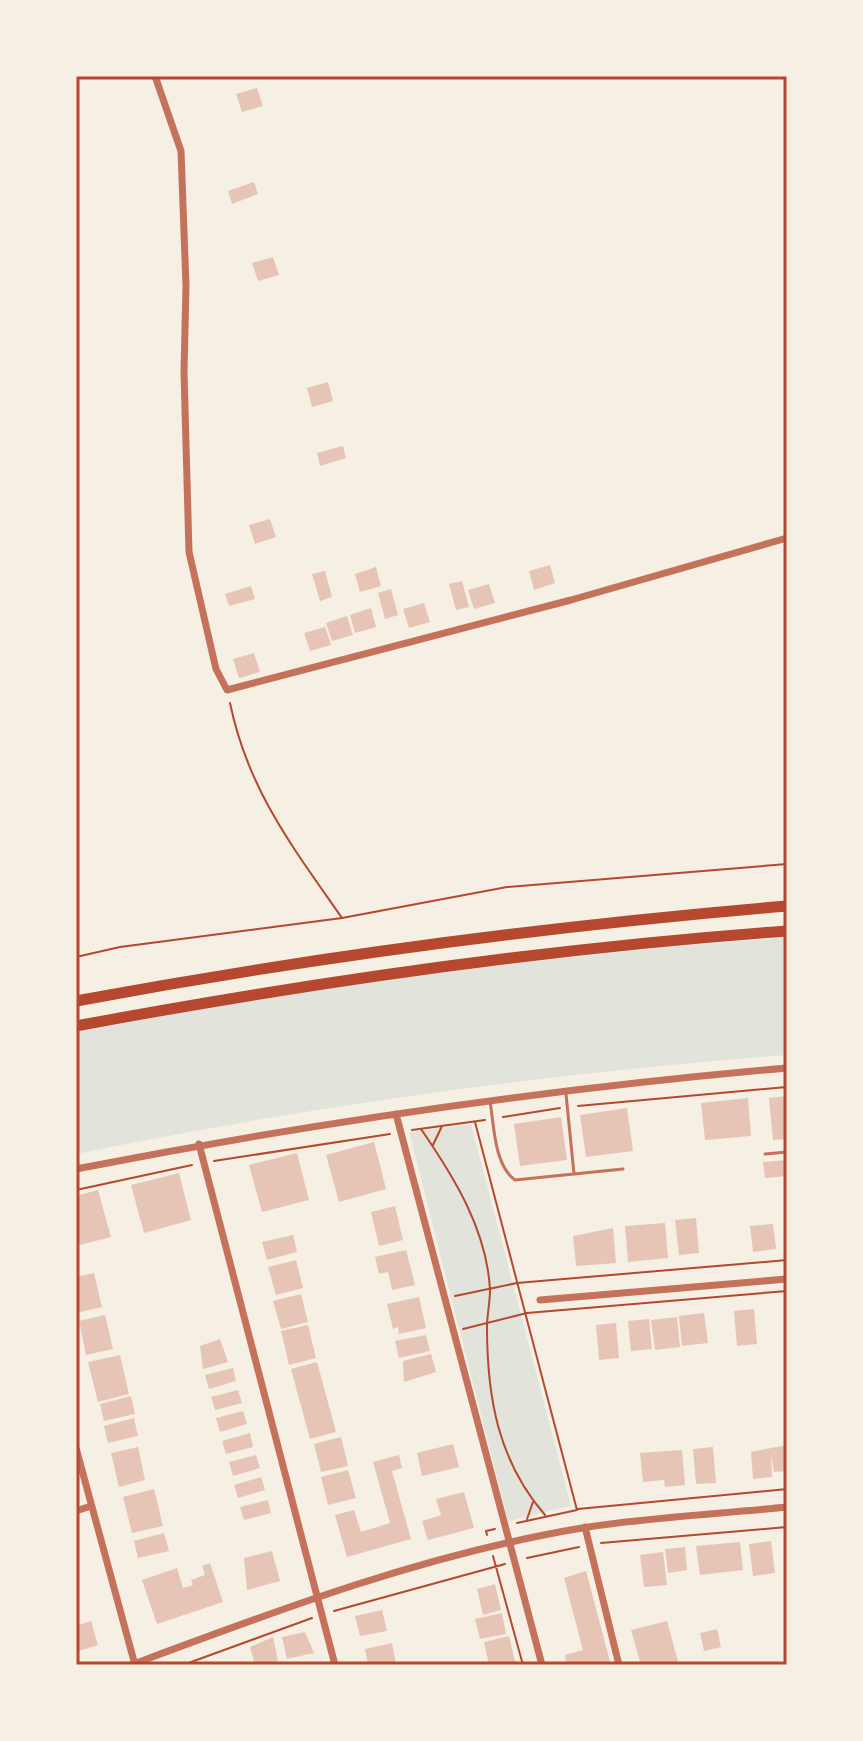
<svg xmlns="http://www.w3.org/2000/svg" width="863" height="1741" font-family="'Roboto Serif',serif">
  <rect width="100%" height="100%" fill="#f6efe4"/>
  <!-- green -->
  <path fill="#e2e4dc" d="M787 937V1055C549 1073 310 1106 76 1154V1033C310 985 549 956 787 937Z
    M471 1124 571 1506 508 1521 409 1132Z"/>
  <!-- building -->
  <path fill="#e6c5b7" d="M257 88 263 106 242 112 236 94Z
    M254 182 258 194 232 204 228 191Z
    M273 257 279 275 258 281 252 263Z
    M328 382 333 401 312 407 307 388Z
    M343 446 346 458 320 466 317 453Z
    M270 519 276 537 255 544 249 525Z
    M550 565 555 583 534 590 529 571Z
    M376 567 381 586 360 592 355 574Z
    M325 571 332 597 320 601 312 574Z
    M462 581 469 607 456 610 449 584Z
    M489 584 495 603 474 609 468 590Z
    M251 586 255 599 229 606 225 594Z
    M391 589 398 615 385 619 378 593Z
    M424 603 430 622 409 628 403 609Z
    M371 608 376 627 355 633 350 615Z
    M347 616 353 635 332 641 326 623Z
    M325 627 331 645 310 651 304 633Z
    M254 653 260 672 239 678 233 659Z
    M787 1096V1139L773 1140 769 1098Z
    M748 1098 751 1136 705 1140 701 1103Z
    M627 1108 633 1151 586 1157 580 1115Z
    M561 1117 567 1160 520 1166 514 1124Z
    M374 1142 386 1189 339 1202 326 1155Z
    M297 1153 309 1200 262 1212 249 1165Z
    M787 1160V1176L765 1178 763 1162Z
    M179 1173 191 1220 144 1233 131 1185Z
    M98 1190 111 1237 76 1246V1196Z
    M395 1206 403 1240 379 1246 371 1212Z
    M696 1218 699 1253 679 1255 675 1220Z
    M665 1223 668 1258 628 1262 625 1226Z
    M773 1224 776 1249 753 1252 750 1226Z
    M613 1228 616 1263 576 1266 573 1236Z
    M293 1235 297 1252 267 1260 262 1242Z
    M406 1250 415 1285 392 1290 388 1272 379 1274 375 1257Z
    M296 1260 303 1288 276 1295 268 1267Z
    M94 1273 102 1307 76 1313V1277Z
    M301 1294 308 1322 281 1329 273 1301Z
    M419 1297 426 1328 399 1334 398 1327 393 1329 387 1304Z
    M754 1309 757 1344 737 1346 734 1311Z
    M704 1313 708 1343 682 1346 679 1316Z
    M105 1315 113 1349 86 1355 79 1321Z
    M677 1317 680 1347 655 1350 651 1320Z
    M649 1319 652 1349 631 1351 628 1321Z
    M616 1323 619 1358 599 1360 596 1325Z
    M308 1325 316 1358 289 1365 281 1331Z
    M426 1335 430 1351 399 1358 395 1341Z
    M220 1339 228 1362 203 1369 200 1346Z
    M431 1354 436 1372 404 1382 403 1361Z
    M120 1355 129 1394 98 1402 88 1362Z
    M317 1362 336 1432 310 1439 291 1369Z
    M233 1368 236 1381 209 1389 205 1375Z
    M238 1390 242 1403 215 1410 211 1397Z
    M131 1396 135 1414 104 1421 100 1404Z
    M243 1411 247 1424 220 1432 216 1418Z
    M134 1418 138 1436 108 1443 104 1426Z
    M250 1433 253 1447 226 1454 222 1441Z
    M341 1437 348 1466 321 1472 314 1444Z
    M453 1444 459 1467 422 1476 417 1453Z
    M787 1445V1471L774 1472 771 1454 772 1477 753 1479 751 1452Z
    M138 1447 145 1480 119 1487 111 1453Z
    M713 1447 716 1483 696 1484 693 1449Z
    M682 1450 685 1485 665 1487 664 1480 643 1482 640 1453Z
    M256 1455 260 1468 233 1476 229 1462Z
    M399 1455 402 1468 392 1471 411 1539 347 1557 335 1515 354 1510 361 1532 390 1523 373 1462Z
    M348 1470 356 1498 328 1505 321 1477Z
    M261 1477 265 1490 238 1498 234 1485Z
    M154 1489 163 1526 132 1533 123 1497Z
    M464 1492 474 1528 428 1540 422 1521 441 1515 436 1499Z
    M268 1500 271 1513 244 1520 240 1507Z
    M164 1533 169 1551 138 1558 134 1541Z
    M771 1541 775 1573 753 1576 749 1544Z
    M740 1542 743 1570 700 1575 696 1546Z
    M685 1547 687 1570 668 1573 665 1549Z
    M272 1551 280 1581 247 1590 244 1558Z
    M663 1552 667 1585 644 1587 640 1555Z
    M210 1563 223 1602 157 1624 142 1580 177 1568 183 1588 193 1585 191 1580 205 1575 202 1566Z
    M586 1571 611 1665H560L566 1662 565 1655 583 1650 564 1578Z
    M495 1584 501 1610 483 1615 477 1589Z
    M382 1610 387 1631 360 1636 355 1616Z
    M502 1613 506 1634 480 1639 475 1619Z
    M91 1621 98 1645 76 1652V1626Z
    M667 1621 679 1665H641L631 1630Z
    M717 1629 721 1647 704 1651 700 1633Z
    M305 1632 314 1653 287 1659 282 1637Z
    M509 1636 516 1665H485L488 1660 484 1642Z
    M273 1637 278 1661 255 1665 250 1647Z
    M392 1643 396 1664 368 1665 365 1649Z"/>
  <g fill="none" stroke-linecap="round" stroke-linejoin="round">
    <!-- path -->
    <path stroke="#b5482f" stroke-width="2" d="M230 703C248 790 292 846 342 918
      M76 957 120 947 342 918 507 887 787 864
      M578 1106 787 1087
      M503 1117 560 1108
      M475 1122 577 1510 517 1523
      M421 1129C454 1177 487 1230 490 1290 490 1303 487 1315 487 1327 487 1397 498 1461 545 1515
      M412 1130 485 1120
      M433 1145 442 1126
      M214 1161 390 1134
      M76 1190 192 1165
      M455 1296 517 1283 787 1260
      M463 1329 527 1313 787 1291
      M578 1509 787 1489
      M527 1519 533 1502
      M487 1535 486 1531 495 1529
      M601 1543 787 1527
      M493 1556 523 1665
      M527 1558 579 1547
      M334 1611 505 1564
      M183 1665 312 1618"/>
    <!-- service -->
    <path stroke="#c5725c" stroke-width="3" d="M566 1094 574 1174
      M490 1101C494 1125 494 1165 515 1180L623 1169
      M765 1154 787 1152"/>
    <!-- minor -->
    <path stroke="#c5725c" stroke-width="7" d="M155 76 181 151 186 286 184 372 189 552 216 669 227 690 571 600 787 538
      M396 1114 542 1665
      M199 1144 335 1665
      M76 1169C311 1123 548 1089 787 1068
      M540 1300 787 1279
      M76 1448 135 1665
      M76 1511 91 1506
      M585 1527 619 1665
      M131 1665C278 1610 426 1554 582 1528 649 1517 719 1514 787 1507"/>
    <!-- trunk -->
    <path stroke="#b5482f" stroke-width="11" d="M76 1001C312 957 548 926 787 906
      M76 1026C312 982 548 948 787 931"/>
  </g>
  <!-- border -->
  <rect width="863" height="1741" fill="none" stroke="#f6efe4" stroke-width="156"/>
  <rect x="78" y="78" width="707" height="1585" fill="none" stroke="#b5482f" stroke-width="3"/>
</svg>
